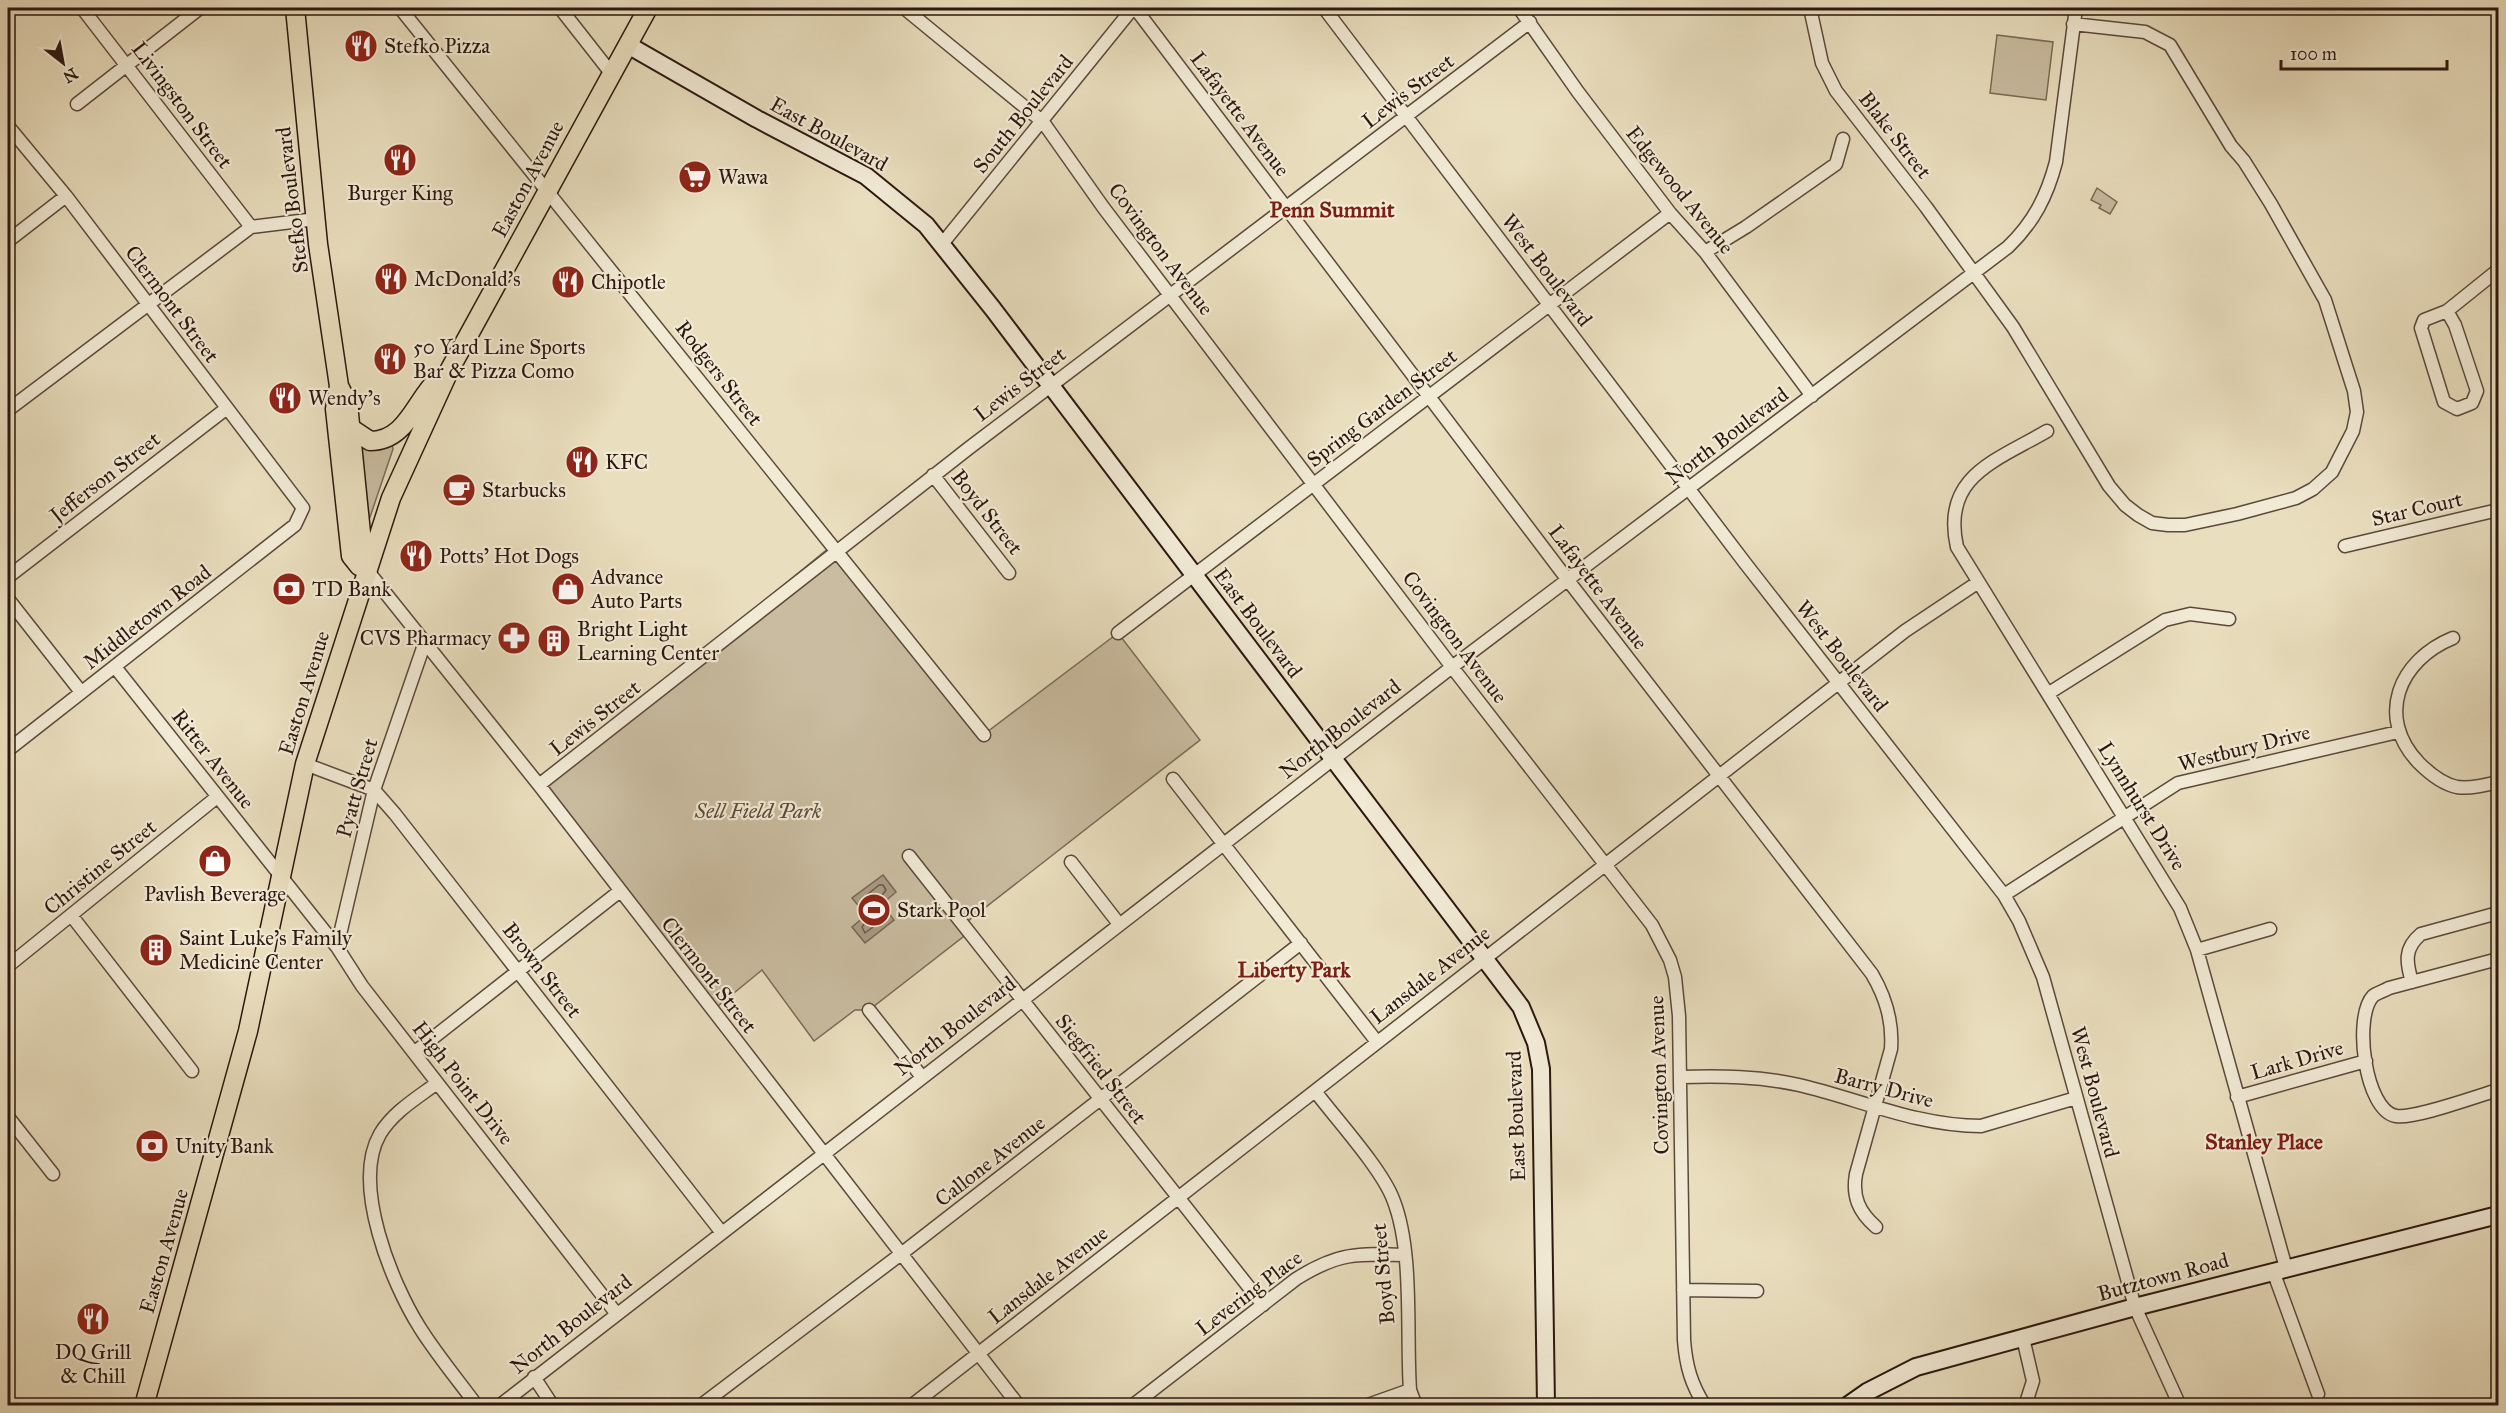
<svg xmlns="http://www.w3.org/2000/svg" width="2506" height="1413" font-family="'IM FELL Great Primer',serif">
  <rect width="100%" height="100%" fill="#e9debe"/>
  <filter id="stains"><feTurbulence type="fractalNoise" baseFrequency=".00333" numOctaves="4"/><feColorMatrix values="0 0 0 0 .2 0 0 0 0 .09 0 0 0 0 .02 0 0 0 .5 -.17"/></filter>
  <radialGradient id="worn" r=".72"><stop offset=".6" stop-color="#630" stop-opacity="0"/><stop offset="1" stop-color="#630" stop-opacity=".3"/></radialGradient>
  <!-- green -->
  <path fill="#c9bca0" stroke="#7a6a58" stroke-width="1.5" d="M1997 35 2053 42 2046 100 1990 93Z
    M2097 188 2117 202 2110 214 2099 208 2101 205 2091 200Z
    M358 443 392 444 393 449 368 523Z
    M830 547 983 735 1118 633 1200 740 963 925 968 933 869 1010H855L814 1041 762 970 712 1011 539 785Z"/>
  <!-- water -->
  <path fill="#a99a83" stroke="#765" stroke-width="1.5" d="M883 875 896 892 882 904 894 920 865 943 852 927 866 915 852 898Z"/>
  <g fill="none" stroke-linecap="round" stroke-linejoin="round">
    <!-- shore -->
    <path stroke="#6a584a" stroke-width="1.5" d="M879 885H883L886 890 876 903 884 919 865 933 862 927 871 914 862 899Z"/>
    <defs>
      <path id="street" d="M82 8 251 227
        M400 8 984 735
        M560 8 611 73
        M904 8 1043 122 1103 207 1452 667 1652 925 1670 960 1675 977 1679 1016 1684 1340C1686 1366 1691 1384 1705 1406
        M1135 8 1567 579 1872 974C1886 998 1893 1021 1891 1049L1856 1174C1852 1197 1859 1212 1876 1227
        M1324 8 1745 563 2004 895 2019 921 2043 977 2135 1307 2180 1406
        M1519 8 1578 92 1670 213 1705 252 1812 396
        M1810 8 1822 63 1836 91 1926 207 2013 327 2109 486 2125 505 2138 515 2152 523 2168 525H2185L2237 514 2296 498 2313 489 2332 472 2353 431 2357 412 2354 391 2325 300 2271 204 2244 161 2231 146 2170 45 2145 32 2073 24
        M77 104 200 8
        M8 126 66 196 303 508 295 525 8 750
        M8 241 66 196
        M942 244 1133 8
        M1705 252 1746 227 1836 164 1843 139
        M2447 311 2455 325 2477 391 2472 403 2457 409 2444 402 2421 328 2424 320 2447 311 2498 270
        M8 410 251 227 316 219
        M2047 431C1996 461 1941 476 1957 547L2180 908 2197 950 2286 1268
        M933 475 1009 573
        M2345 546 2498 510
        M367 570 539 785 1019 1406
        M8 577 227 408
        M8 599 81 692
        M1118 633 1670 213
        M2453 638C2399 660 2375 717 2419 763 2429 773 2442 784 2457 787 2470 789 2486 785 2498 782
        M115 667 337 947 362 986 616 1313
        M2049 693 2165 620 2190 614 2229 619
        M305 764 374 790 395 814 722 1233
        M1173 779 1377 1042
        M539 785 969 448 1530 22
        M909 856 1263 1305
        M1071 862 1119 924
        M2004 895 2178 783 2398 732
        M71 915 192 1071
        M337 947 374 790 425 642
        M2197 950 2270 929
        M2498 959 2389 988C2384 991 2377 993 2373 996 2353 1017 2365 1111 2396 1116 2415 1119 2477 1096 2498 1090
        M8 966 217 797
        M2412 982C2406 962 2404 948 2421 934L2498 913
        M869 1010 922 1077
        M415 1052 620 891
        M1681 1077C1721 1076 1759 1076 1799 1085 1859 1099 1917 1126 1981 1126L2076 1098
        M437 1083C417 1098 393 1112 380 1134 351 1184 392 1284 420 1328 437 1355 458 1380 477 1406
        M1315 1091C1336 1119 1381 1168 1393 1199 1414 1251 1406 1333 1410 1390L1416 1406
        M2237 1097 2366 1061
        M8 1117 53 1174
        M2273 1271 2318 1394
        M1683 1290 1757 1291
        M2023 1338 2033 1381 2025 1406
        M534 1377 553 1406
        M499 1406 1452 667 2008 247C2034 222 2047 196 2056 162L2076 8
        M700 1406 901 1254 1301 943
        M911 1406 1905 631 1977 583
        M1132 1406 1296 1279C1337 1253 1357 1253 1405 1255
        M1365 1406 1410 1390"/>
      <path id="secondary" d="M628 45 757 119 866 176 926 225 993 309 1521 1007 1536 1043 1541 1069 1546 1406
        M1847 1406 1867 1392 1916 1367 2135 1307 2498 1215"/>
      <path id="primary" d="M295 8 318 244 339 386 335 409 351 556 359 566 367 570
        M339 386 348 404 363 553
        M352 429 370 441C407 441 415 400 439 378
        M144 1406 248 1031 305 764 391 498 450 369 648 8"/>
    </defs>
    <!-- street casing -->
    <use href="#street" stroke="#5b493c" stroke-width="15"/>
    <!-- secondary casing -->
    <use href="#secondary" stroke="#2c1710" stroke-width="20"/>
    <!-- primary casing -->
    <use href="#primary" stroke="#2c1710" stroke-width="21"/>
    <!-- street -->
    <use href="#street" stroke="#f1ead5" stroke-width="12"/>
    <!-- secondary -->
    <use href="#secondary" stroke="#f1ead5" stroke-width="16"/>
    <!-- primary -->
    <use href="#primary" stroke="#e9debe" stroke-width="18"/>
  </g>
  <!-- icons -->
  <defs>
    <symbol id="restaurant-disc" viewBox="-11 -11 22 22"><circle r="9.5" fill="#8f2418" stroke="#f1ead5"/><path d="M-5-6h1v4h1v-4h1v4h1v-4h1v5L-1.5 .5V6h-2V.5L-5-1ZM5-6V6H3V1.5H1.5Q1.5-4 5-6Z" fill="#fff"/></symbol>
    <symbol id="supermarket-disc" viewBox="-11 -11 22 22"><circle r="9.5" fill="#8f2418" stroke="#f1ead5"/><path d="M-6-5.5h2.5l.6 2H6L4.5 2H-2.5L-4.4-4H-6ZM-1.5 3.2a1.3 1.3 0 1 0 .1 0ZM3 3.2a1.3 1.3 0 1 0 .1 0Z" fill="#fff"/></symbol>
    <symbol id="cafe-disc" viewBox="-11 -11 22 22"><circle r="9.5" fill="#8f2418" stroke="#f1ead5"/><path d="M-5.5-4.5H6V0H3Q3 3.5 0 3.5H-2.5Q-5.5 3.5-5.5 0ZM3-3.2v2h1.7v-2ZM-6 4.5H4V6H-6Z" fill="#fff"/></symbol>
    <symbol id="bank-disc" viewBox="-11 -11 22 22"><circle r="9.5" fill="#8f2418" stroke="#f1ead5"/><path d="M-6-4H6V4H-6ZM0-2.3a2.3 2.3 0 1 0 0 4.6a2.3 2.3 0 1 0 0-4.6Z" fill="#fff"/></symbol>
    <symbol id="shop-disc" viewBox="-11 -11 22 22"><circle r="9.5" fill="#8f2418" stroke="#f1ead5"/><path d="M-5-2.5h2.3a2.7 3.5 0 0 1 5.4 0H5L5.5 6h-11ZM-1.5-2.5h3a1.5 2.3 0 0 0-3 0Z" fill="#fff"/></symbol>
    <symbol id="pharmacy-disc" viewBox="-11 -11 22 22"><circle r="9.5" fill="#8f2418" stroke="#f1ead5"/><path d="M-2-6h4v4h4v4h-4v4h-4v-4h-4v-4h4Z" fill="#fff"/></symbol>
    <symbol id="building-disc" viewBox="-11 -11 22 22"><circle r="9.5" fill="#8f2418" stroke="#f1ead5"/><path d="M-4-6H4V6H1V3H-1V6H-4ZM-2.5-4.3h1.7v1.8h-1.7ZM.8-4.3h1.7v1.8H.8ZM-2.5-1h1.7V.8h-1.7ZM.8-1h1.7V.8H.8Z" fill="#fff"/></symbol>
    <symbol id="stadium-disc" viewBox="-11 -11 22 22"><circle r="9.5" fill="#8f2418" stroke="#f1ead5"/><path d="M0-5a6.5 5 0 1 0 0 10a6.5 5 0 1 0 0-10ZM-3.5-1.8h7v3.6h-7Z" fill="#fff"/></symbol>
  </defs>
  <g fill-rule="evenodd">
    <use href="#restaurant-disc" x="342" y="27" width="38" height="38"/>
    <use href="#restaurant-disc" x="381" y="141" width="38" height="38"/>
    <use href="#supermarket-disc" x="676" y="158" width="38" height="38"/>
    <use href="#restaurant-disc" x="372" y="260" width="38" height="38"/>
    <use href="#restaurant-disc" x="549" y="263" width="38" height="38"/>
    <use href="#restaurant-disc" x="371" y="340" width="38" height="38"/>
    <use href="#restaurant-disc" x="266" y="379" width="38" height="38"/>
    <use href="#restaurant-disc" x="563" y="443" width="38" height="38"/>
    <use href="#cafe-disc" x="440" y="471" width="38" height="38"/>
    <use href="#restaurant-disc" x="397" y="537" width="38" height="38"/>
    <use href="#bank-disc" x="270" y="570" width="38" height="38"/>
    <use href="#shop-disc" x="549" y="570" width="38" height="38"/>
    <use href="#pharmacy-disc" x="495" y="619" width="38" height="38"/>
    <use href="#building-disc" x="535" y="622" width="38" height="38"/>
    <use href="#shop-disc" x="196" y="842" width="38" height="38"/>
    <use href="#stadium-disc" x="855" y="891" width="38" height="38"/>
    <use href="#building-disc" x="137" y="931" width="38" height="38"/>
    <use href="#bank-disc" x="133" y="1127" width="38" height="38"/>
    <use href="#restaurant-disc" x="74" y="1300" width="38" height="38"/>
  </g>
  <g text-anchor="middle" dominant-baseline="central" stroke-width="4.5" stroke-linejoin="round" paint-order="stroke">
    <!-- poi labels -->
    <g font-size="21" fill="#2c1710" stroke="#f1ead5" text-anchor="start">
      <text x="384" y="46">Stefko Pizza</text>
      <text x="718" y="177">Wawa</text>
      <text x="400" y="193" text-anchor="middle">Burger King</text>
      <text x="414" y="279">McDonald's</text>
      <text x="591" y="282">Chipotle</text>
      <text x="413" y="347">50 Yard Line Sports<tspan x="413" dy="24">Bar &amp; Pizza Como</tspan></text>
      <text x="308" y="398">Wendy's</text>
      <text x="605" y="462">KFC</text>
      <text x="482" y="490">Starbucks</text>
      <text x="439" y="556">Potts' Hot Dogs</text>
      <text x="591" y="577">Advance<tspan x="591" dy="24">Auto Parts</tspan></text>
      <text x="312" y="589">TD Bank</text>
      <text x="577" y="629">Bright Light<tspan x="577" dy="24">Learning Center</tspan></text>
      <text x="491" y="638" text-anchor="end">CVS Pharmacy</text>
      <text x="215" y="894" text-anchor="middle">Pavlish Beverage</text>
      <text x="897" y="910">Stark Pool</text>
      <text x="179" y="938">Saint Luke's Family<tspan x="179" dy="24">Medicine Center</tspan></text>
      <text x="175" y="1146">Unity Bank</text>
      <text x="93" y="1352" text-anchor="middle">DQ Grill<tspan x="93" dy="24">&amp; Chill</tspan></text>
    </g>
    <!-- street labels -->
    <g font-size="21" fill="#2c1710" stroke="#f1ead5">
      <text transform="translate(1408 91) rotate(-37)">Lewis Street</text>
      <text transform="translate(182 105) rotate(53)">Livingston Street</text>
      <text transform="translate(1023 114) rotate(-51)">South Boulevard</text>
      <text transform="translate(1240 114) rotate(53)">Lafayette Avenue</text>
      <text transform="translate(829 134) rotate(29)">East Boulevard</text>
      <text transform="translate(1895 135) rotate(52)">Blake Street</text>
      <text transform="translate(528 179) rotate(-62)">Easton Avenue</text>
      <text transform="translate(1680 190) rotate(51)">Edgewood Avenue</text>
      <text transform="translate(292 200) rotate(-97)">Stefko Boulevard</text>
      <text transform="translate(1161 249) rotate(53)">Covington Avenue</text>
      <text transform="translate(1547 270) rotate(53)">West Boulevard</text>
      <text transform="translate(172 304) rotate(53)">Clermont Street</text>
      <text transform="translate(719 373) rotate(52)">Rodgers Street</text>
      <text transform="translate(1020 384) rotate(-37)">Lewis Street</text>
      <text transform="translate(1382 408) rotate(-37)">Spring Garden Street</text>
      <text transform="translate(1727 436) rotate(-37)">North Boulevard</text>
      <text transform="translate(105 477) rotate(-38)">Jefferson Street</text>
      <text transform="translate(2417 509) rotate(-13)">Star Court</text>
      <text transform="translate(987 512) rotate(52)">Boyd Street</text>
      <text transform="translate(1598 587) rotate(53)">Lafayette Avenue</text>
      <text transform="translate(147 617) rotate(-38)">Middletown Road</text>
      <text transform="translate(1258 623) rotate(53)">East Boulevard</text>
      <text transform="translate(1455 637) rotate(53)">Covington Avenue</text>
      <text transform="translate(1842 656) rotate(52)">West Boulevard</text>
      <text transform="translate(304 693) rotate(-73)">Easton Avenue</text>
      <text transform="translate(595 718) rotate(-38)">Lewis Street</text>
      <text transform="translate(1340 729) rotate(-38)">North Boulevard</text>
      <text transform="translate(2244 748) rotate(-14)">Westbury Drive</text>
      <text transform="translate(213 759) rotate(52)">Ritter Avenue</text>
      <text transform="translate(357 788) rotate(-74)">Pyatt Street</text>
      <text transform="translate(2142 806) rotate(58)">Lynnhurst Drive</text>
      <text transform="translate(100 867) rotate(-39)">Christine Street</text>
      <text transform="translate(542 970) rotate(52)">Brown Street</text>
      <text transform="translate(709 975) rotate(52)">Clermont Street</text>
      <text transform="translate(1430 975) rotate(-38)">Lansdale Avenue</text>
      <text transform="translate(955 1026) rotate(-38)">North Boulevard</text>
      <text transform="translate(2297 1060) rotate(-16)">Lark Drive</text>
      <text transform="translate(1101 1069) rotate(52)">Siegfried Street</text>
      <text transform="translate(1659 1075) rotate(-92)">Covington Avenue</text>
      <text transform="translate(463 1083) rotate(52)">High Point Drive</text>
      <text transform="translate(1884 1088) rotate(15)">Barry Drive</text>
      <text transform="translate(2095 1092) rotate(75)">West Boulevard</text>
      <text transform="translate(1516 1116) rotate(-92)">East Boulevard</text>
      <text transform="translate(990 1161) rotate(-38)">Callone Avenue</text>
      <text transform="translate(164 1251) rotate(-74)">Easton Avenue</text>
      <text transform="translate(1383 1274) rotate(-95)">Boyd Street</text>
      <text transform="translate(1048 1275) rotate(-38)">Lansdale Avenue</text>
      <text transform="translate(2163 1277) rotate(-15)">Butztown Road</text>
      <text transform="translate(1249 1293) rotate(-37)">Levering Place</text>
      <text transform="translate(571 1324) rotate(-38)">North Boulevard</text>
    </g>
    <!-- park labels -->
    <g font-size="21" font-style="italic" fill="#5b493b" stroke="#f1ead5">
      <text x="758" y="811">Sell Field Park</text>
    </g>
    <!-- neighbourhood labels -->
    <g font-size="22" font-weight="bold" fill="#7a1f14" stroke="#f1ead5">
      <text x="1332" y="209">Penn Summit</text>
      <text x="1294" y="969">Liberty Park</text>
      <text x="2264" y="1141">Stanley Place</text>
    </g>
  </g>
  <!-- margin -->
  <rect width="2506" height="1413" fill="none" stroke="#e9debe" stroke-width="30"/>
  <rect x="9" y="9" width="2488" height="1395" fill="none" stroke="#2c1710" stroke-width="3"/>
  <rect x="15" y="15" width="2476" height="1383" fill="none" stroke="#2c1710" stroke-width="1.5"/>
  <!-- north arrow -->
  <g transform="translate(63 63) rotate(149)" stroke="#f1ead5" stroke-width="4.5" paint-order="stroke">
  <path d="M0-4.5L10 22L0 15L-10 22Z" fill="#2c1710"/>
  <text y="-9" font-size="16" font-weight="bold" text-anchor="middle" fill="#2c1710">N</text>
  </g>
  <!-- scale -->
  <path d="M2281 60v9h166v-9" fill="none" stroke="#2c1710" stroke-width="3"/>
  <text x="2290" y="60" font-size="18" fill="#2c1710" stroke="#f1ead5" stroke-width="4.5" paint-order="stroke">100 m</text>
  <rect width="100%" height="100%" filter="url(#stains)"/>
  <rect width="100%" height="100%" fill="url(#worn)"/>
</svg>
